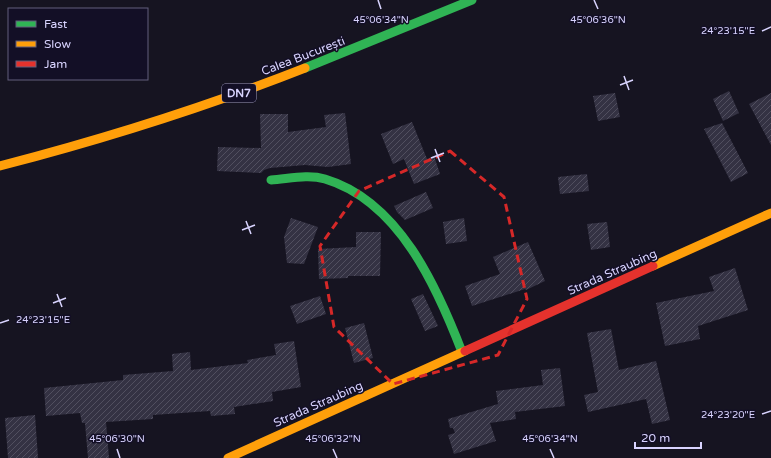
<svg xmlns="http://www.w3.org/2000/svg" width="771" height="458" font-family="'Varela Round',sans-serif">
  <defs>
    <pattern id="building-hatch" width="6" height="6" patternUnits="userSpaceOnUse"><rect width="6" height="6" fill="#343243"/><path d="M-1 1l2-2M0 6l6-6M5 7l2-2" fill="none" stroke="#514f5f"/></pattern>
  </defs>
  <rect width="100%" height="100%" fill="#161421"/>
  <!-- building -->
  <path fill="url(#building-hatch)" d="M729 91 739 113 723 121 713 99Z
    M615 93 620 117 598 121 593 96Z
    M771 93V145L749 104Z
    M345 113 351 164 328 167 305 165 270 168 264 170 261 173 217 171 218 147 261 148 260 114H288V132L326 127 324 115Z
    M412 122 427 159 434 156 440 174 414 184 404 159 393 164 381 134Z
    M722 123 748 173 731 182 704 129Z
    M587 174 589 191 560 194 558 177Z
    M426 192 433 208 405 220 397 212 394 206Z
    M291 218 318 227 304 264 287 263 284 237Z
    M464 218 467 241 446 244 443 222Z
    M607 222 610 247 591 250 587 224Z
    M356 232H381L380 276H348V278L319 279 318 249 356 247Z
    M528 242 545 281 526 290 525 289 472 306 465 286 500 274 493 257Z
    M735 268 748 310 698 326 700 339 665 346 656 303 714 291 709 277Z
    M423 294 438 326 425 331 411 299Z
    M320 296 326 314 297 324 290 306Z
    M364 323 373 358 354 363 345 328Z
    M611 329 619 370 656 361 670 420 652 424 646 399 588 412 584 395 598 392 587 333Z
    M294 341 301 387 272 392 273 401 234 407 235 414 211 416 210 411 153 415V419L106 422 109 458H88L85 423H82L80 413 46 416 44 388 123 380V375L173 371 172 354 190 352 191 370 248 363 247 360 276 355 274 344Z
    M560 368 565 406 515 412 516 419 490 423 496 441 454 454 448 435 455 433 453 428H450L448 419 498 404 496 391 543 385 541 370Z
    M35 415 38 458H8L5 418Z"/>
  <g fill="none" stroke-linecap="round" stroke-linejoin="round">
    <!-- fast -->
    <path stroke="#30b455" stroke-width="9" d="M305 68 472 0
      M271 180C288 179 308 174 325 179 399 201 437 287 462 352"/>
    <!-- slow -->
    <path stroke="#ff9f0a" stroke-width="9" d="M0 166C104 139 206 107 305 68
      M653 266 771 213
      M228 458 465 351"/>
    <!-- jam -->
    <path stroke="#e5322d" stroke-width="9" d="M465 351 653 266"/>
  </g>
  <!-- marked area -->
  <path fill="none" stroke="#d62828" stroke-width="3" stroke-dasharray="8 5" stroke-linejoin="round" d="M450 151 504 197 527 299 498 355 393 384 334 327 320 246 359 191Z"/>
  <!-- ticks -->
  <path fill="none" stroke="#d9d4ff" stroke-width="1.5" d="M378 0 381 9M594 0 598 9M762 31 771 27M624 76 629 90M620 85 633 80M435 149 440 162M431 158 444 153M246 221 251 234M242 230 255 225M57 294 62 307M53 303 66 298M0 323 9 320M762 414 771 411M117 449 120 458M333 449 337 458M550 449 554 458"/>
  <g text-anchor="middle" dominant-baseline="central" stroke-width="3" stroke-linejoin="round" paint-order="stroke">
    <!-- shield labels -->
    <rect fill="#130f26" stroke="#9e99be" stroke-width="1" x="222" y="84" width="34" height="18" rx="3"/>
    <g font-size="11" font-weight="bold" fill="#d9d4ff">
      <text x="239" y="93">DN7</text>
    </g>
    <!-- street labels -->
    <g font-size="12" fill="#d9d4ff" stroke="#130f26">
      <text transform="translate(303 56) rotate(-21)">Calea București</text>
      <text transform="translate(612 272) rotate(-24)">Strada Straubing</text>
      <text transform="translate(318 404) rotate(-24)">Strada Straubing</text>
    </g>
  </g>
  <g font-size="10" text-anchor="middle" fill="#d9d4ff" stroke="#130f26" stroke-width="3" stroke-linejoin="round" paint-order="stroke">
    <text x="381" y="23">45°06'34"N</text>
    <text x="598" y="23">45°06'36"N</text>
    <text x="728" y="34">24°23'15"E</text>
    <text x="43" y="323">24°23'15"E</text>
    <text x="728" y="418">24°23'20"E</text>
    <text x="117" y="442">45°06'30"N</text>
    <text x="333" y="442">45°06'32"N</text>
    <text x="550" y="442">45°06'34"N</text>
  </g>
  <!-- legend -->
  <rect x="8" y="8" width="140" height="72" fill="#130f26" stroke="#625e7d"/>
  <rect x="16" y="21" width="20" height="6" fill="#30b455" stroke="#625e7d"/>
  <text x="44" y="28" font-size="12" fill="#d9d4ff">Fast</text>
  <rect x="16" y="41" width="20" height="6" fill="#ff9f0a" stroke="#625e7d"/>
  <text x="44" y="48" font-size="12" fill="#d9d4ff">Slow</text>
  <rect x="16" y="61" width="20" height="6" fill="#e5322d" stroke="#625e7d"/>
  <text x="44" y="68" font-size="12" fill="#d9d4ff">Jam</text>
  <!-- scale -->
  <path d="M635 442v6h66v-6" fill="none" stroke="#d9d4ff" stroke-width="2"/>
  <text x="641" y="442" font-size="12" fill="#d9d4ff" stroke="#130f26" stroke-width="3" paint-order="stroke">20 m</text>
</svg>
